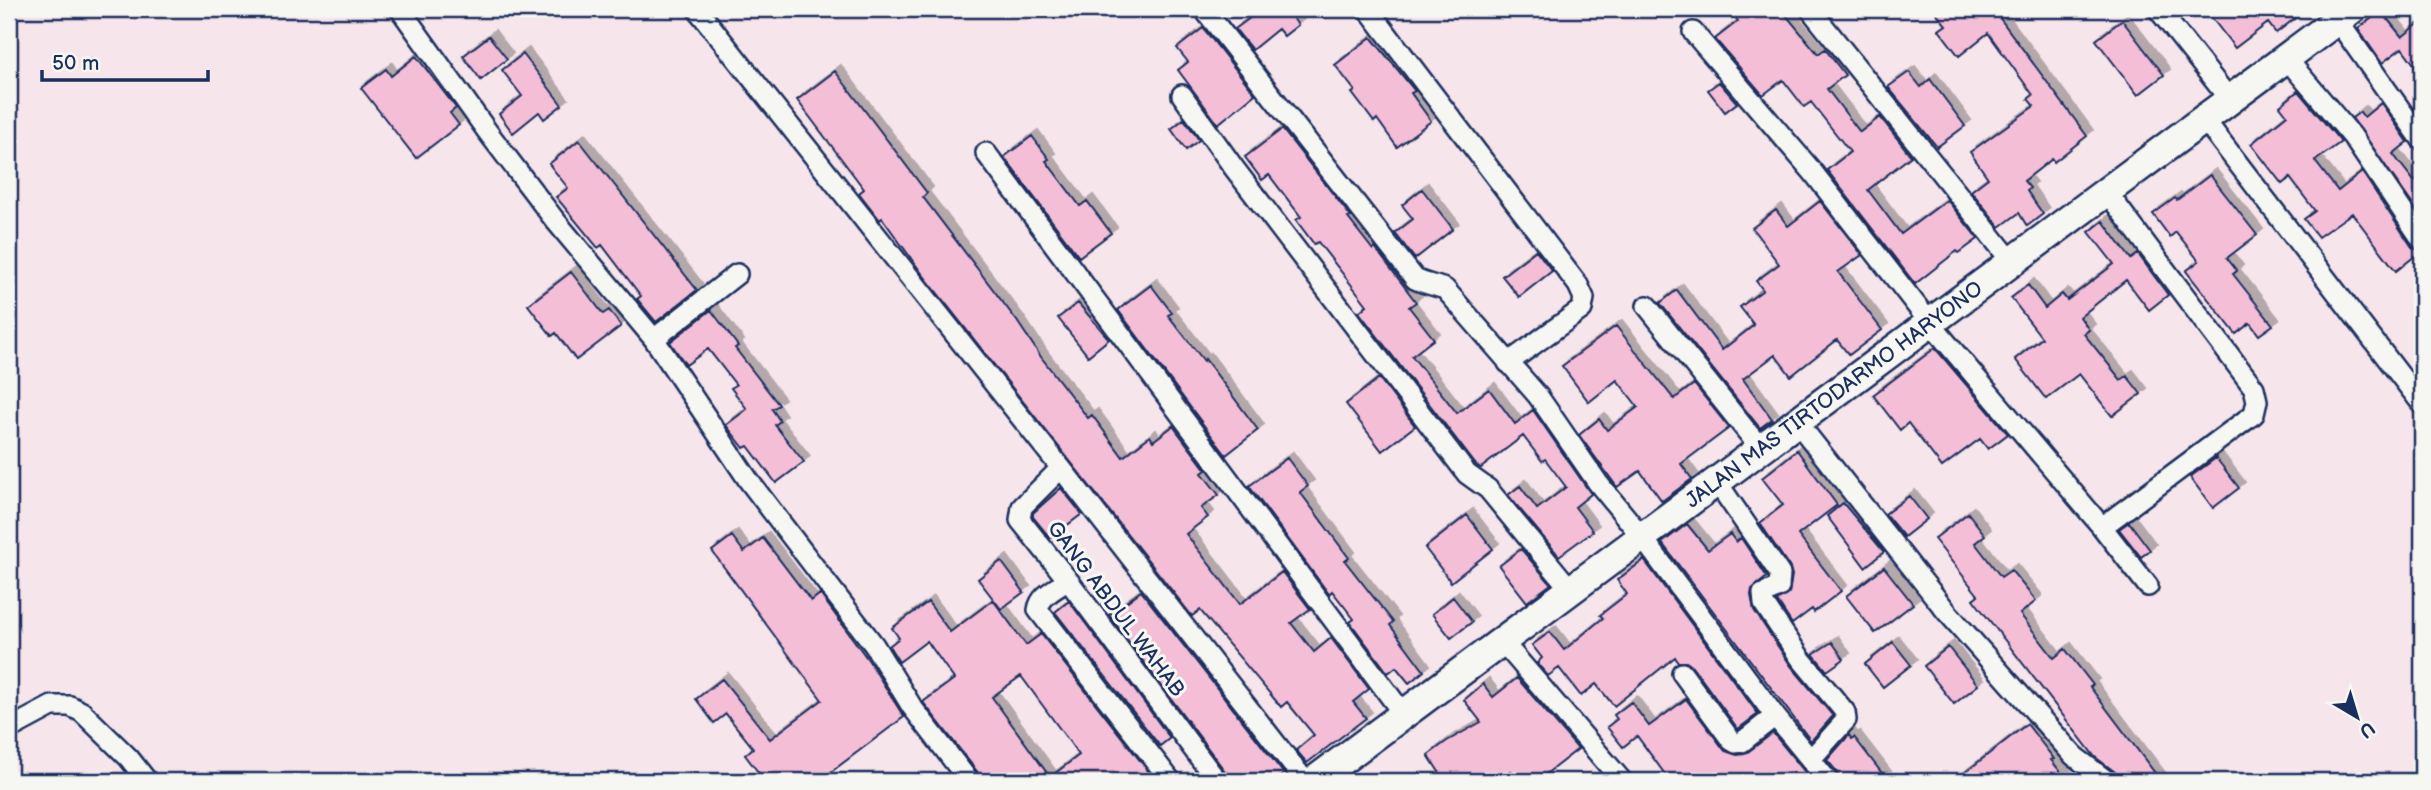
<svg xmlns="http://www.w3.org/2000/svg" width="2431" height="790" font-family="'Balsamiq Sans',sans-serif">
  <defs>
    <filter id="shadow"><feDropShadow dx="6" dy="-6" stdDeviation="0" flood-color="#0004"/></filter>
  </defs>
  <rect width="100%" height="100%" fill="#f6e5ea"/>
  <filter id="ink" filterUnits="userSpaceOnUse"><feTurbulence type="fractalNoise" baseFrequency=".0143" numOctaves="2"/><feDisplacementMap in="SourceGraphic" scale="14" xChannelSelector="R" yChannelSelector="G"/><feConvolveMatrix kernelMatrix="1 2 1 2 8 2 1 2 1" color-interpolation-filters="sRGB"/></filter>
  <g filter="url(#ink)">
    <!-- building -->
    <path fill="#f5bed7" stroke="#1b2f5e" stroke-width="2" fill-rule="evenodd" filter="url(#shadow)" d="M1262 9H1286L1298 25 1284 36 1278 29 1252 50 1235 29Z
      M1729 9H1781L1818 54 1825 49 1845 75 1827 89 1860 132 1880 117 1911 156 1868 190 1901 234 1947 200 1978 239 1959 253 1957 251 1915 284 1827 170 1850 152 1811 102 1804 107 1783 80 1763 95 1715 39 1738 21Z
      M1933 9H1993L2087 136 2054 162 2052 159 2024 181 2030 188 2027 191 2043 214 2027 226 2019 213 2000 227 1971 191 1988 178 1970 152 2034 106 2028 99 2033 95 1988 33 1959 56 1939 30 1946 25Z
      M2205 9H2307L2276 33 2268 23 2235 48Z
      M2381 11 2402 37 2422 21V75L2402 48 2382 63 2358 29Z
      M2122 20 2164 75 2138 95 2096 40Z
      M1203 28 1255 94 1218 124 1178 70 1188 62 1177 48Z
      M489 36 507 59 481 80 463 56Z
      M1371 37 1415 91 1411 93 1431 121 1397 147 1377 119 1374 122 1352 93 1355 91 1335 65Z
      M523 54 562 105 544 119 539 112 513 133 499 114 522 96 502 70Z
      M416 56 456 108 450 113 459 125 416 158 361 88 386 69 391 76Z
      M835 71 927 193 923 197 1017 321 1041 357 1088 418 1092 415 1123 457 1150 436 1153 441 1173 426 1206 470 1202 473 1219 495 1201 508 1208 517 1186 534 1240 604 1282 572 1310 609 1291 623 1314 652 1331 638 1369 689 1353 702 1366 718 1307 763 1296 750 1314 735 1287 702 1281 707 1200 610 1192 616 921 272 882 218 880 220 859 193 864 189 797 100Z
      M1909 72 1921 87 1930 79 1965 126 1937 147 1888 87Z
      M1719 82 1737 103 1725 112 1708 90Z
      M2298 91 2341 142 2315 161 2338 191 2362 172 2412 247 2420 252 2396 271 2352 213 2318 237 2304 219 2315 211 2290 178 2282 184 2251 144 2287 115 2280 106Z
      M2381 103 2408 142 2393 154 2414 181 2422 175V218L2352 118 2360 112 2364 117Z
      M1184 119 1199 140 1186 150 1171 129Z
      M1282 129 1351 217 1348 218 1373 250 1375 248 1416 302 1409 307 1434 339 1412 356 1457 413 1489 389 1515 424 1533 410 1591 494 1575 507 1593 531 1559 556 1508 495 1520 486 1537 509 1566 487 1545 459 1542 461 1523 436 1481 468 1476 465 1359 312 1367 305 1318 242 1314 244 1296 220 1301 217 1269 175 1262 180 1245 157Z
      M1032 136 1049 159 1046 161 1080 206 1087 201 1111 233 1079 257 1004 157Z
      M579 140 697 290 656 322 637 299 641 296 602 245 598 248 556 197 568 188 549 164Z
      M2210 175 2257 235 2227 258 2237 271 2233 274 2273 325 2259 335 2250 323 2236 334 2186 271 2199 261 2176 232 2170 237 2153 214 2175 198 2177 200Z
      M1422 189 1453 229 1415 259 1395 233 1413 219 1402 205Z
      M1820 201 1862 255 1838 272 1882 330 1849 355 1837 340 1791 376 1775 355 1743 379 1772 419 1760 428 1660 303 1677 290 1722 350 1754 325 1740 307 1763 290 1756 281 1779 264 1752 228 1776 210 1788 226Z
      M2103 221 2131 259 2138 254 2168 295 2149 310 2126 280 2080 317 2089 330 2084 334 2121 380 2127 376 2141 394 2112 416 2079 374 2046 399 2015 359 2042 338 2011 298 2028 285 2045 308 2062 294 2067 300 2114 264 2089 232Z
      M1536 250 1552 271 1519 297 1502 276Z
      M571 272 603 314 609 310 621 326 576 360 556 333 552 336 528 305Z
      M1151 285 1172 313 1168 315 1204 361 1205 359 1258 430 1226 455 1118 310Z
      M1078 303 1109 339 1088 356 1058 318Z
      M711 310 738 346 735 348 779 405 772 409 780 421 775 425 804 462 776 483 748 446 744 448 726 425 747 409 731 388 736 385 708 349 686 365 670 342Z
      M1616 326 1674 399 1694 384 1729 428 1681 464 1692 479 1662 501 1640 471 1617 487 1579 435 1599 419 1607 430 1638 407 1617 380 1589 402 1562 366Z
      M1935 348 2008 434 1988 449 1980 439 1942 467 1908 423 1900 430 1873 395Z
      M1379 378 1415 426 1382 451 1346 404Z
      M1797 450 1837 505 1798 535 1841 591 1814 612 1812 609 1792 624 1777 601 1789 593 1792 575 1790 568 1760 523 1783 505 1762 478Z
      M1287 458 1308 486 1300 492 1349 558 1345 561 1393 622 1390 625 1424 671 1409 683 1396 667 1388 673 1350 622 1354 619 1332 591 1329 594 1249 486Z
      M2216 458 2239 488 2213 508 2190 477Z
      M1061 488 1082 514 1050 538 1033 517V513Z
      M1909 496 1927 519 1904 537 1885 514Z
      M1843 503 1884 552 1865 567 1827 516Z
      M1968 513 1985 535 1975 543 2001 577 2011 570 2036 601 2020 614 2054 658 2065 649 2093 685 2090 687 2161 781H2119L2115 772 2095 757 1973 599 1978 595 1934 539Z
      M1467 515 1493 549 1451 582 1425 548Z
      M2129 522 2150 550 2141 557 2119 529Z
      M1687 524 1708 550 1730 534 1736 542 1741 538 1767 577 1752 589 1751 595 1754 610 1791 666 1833 716 1811 741 1662 543Z
      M732 536 744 552 763 538 811 601 820 594 869 661 904 717 819 781H765L745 755 753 748 726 714 714 723 696 699 722 679 770 739 822 700 712 551Z
      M1521 549 1551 584 1527 602 1499 566Z
      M1644 560 1758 714 1738 729 1692 666 1686 662H1678L1675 657 1614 706 1596 684 1581 696 1559 668 1548 676 1537 663 1542 658 1532 645 1550 632 1564 650 1603 618 1600 615 1627 594 1617 580Z
      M1001 561 1024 592 1001 609 978 579Z
      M1884 567 1913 604 1875 633 1846 596Z
      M1141 591 1284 774 1274 781H1229L1227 774 1109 615Z
      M1453 597 1472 622 1451 638 1432 614Z
      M993 600 1026 645 1041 634 1156 781H981L979 774 923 702 954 679 927 641 899 662 889 646 899 638 892 628 928 602 950 632ZM1021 676 1079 755 1050 777 992 697Z
      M1069 601 1170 738 1160 746 1055 612Z
      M1832 642 1844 659 1827 671 1813 654Z
      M1893 642 1911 665 1883 687 1865 664Z
      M1948 647 1978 685 1954 704 1924 666Z
      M1517 678 1578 749 1537 781H1520L1511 771 1492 781H1445L1428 755 1447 741 1481 722 1464 700 1483 684 1493 697Z
      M1686 699 1725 751 1737 755 1745 754 1773 733 1809 777 1803 781H1670L1637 736 1623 747 1607 727 1617 719 1614 715 1631 702 1649 726Z
      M2027 724 2054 759 2051 760 2068 781H1954Z
      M1849 735 1852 739 1854 737 1888 781H1840L1838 773 1827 760Z"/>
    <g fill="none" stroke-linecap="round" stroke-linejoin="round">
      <defs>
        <path id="street" d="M400 9 487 131 554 219 654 339 749 481 874 645 912 707 969 781
          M697 9 1061 468 1305 781
          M1368 9 1578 285 1584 298 1582 309 1508 363
          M1810 9 2012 262
          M2158 9 2230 100
          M1207 13 1415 279C1425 284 1434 285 1445 289L1538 396 1598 483 1642 537 1775 716 1828 781
          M2337 20 2422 140
          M1693 32 1812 171 1930 323 2102 527 2148 586
          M2286 58 2352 136 2422 240
          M1182 95 1234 168 1467 474 1488 489 1571 590
          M2204 119 2422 404
          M986 153 1404 715
          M1647 306 1761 449
          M654 339 737 274
          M1797 422 1947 612 2074 756 2107 781
          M1061 468 1022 507 1020 520 1068 580 1217 781
          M1717 482 1780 574 1779 587 1763 594 1764 604 1801 659 1845 712 1846 720 1811 759
          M2102 527 2254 414 2257 401 2254 388 2106 191
          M1068 580C1056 589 1040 595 1038 610L1171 781
          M1502 641 1622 781
          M1682 673 1731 740 1736 743 1742 742 1775 716
          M9 729 52 706H70L82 712 129 758 147 781"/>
        <g id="secondary">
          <path id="s1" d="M1314 781 2352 9"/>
        </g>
      </defs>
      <!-- street casing -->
      <use href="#street" stroke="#1b2f5e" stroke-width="24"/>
      <!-- secondary casing -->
      <use href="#secondary" stroke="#1b2f5e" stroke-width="33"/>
      <!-- street -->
      <use href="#street" stroke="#f6f6f2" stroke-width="19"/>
      <!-- secondary -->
      <use href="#secondary" stroke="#f6f6f2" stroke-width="28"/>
    </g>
  </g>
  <g text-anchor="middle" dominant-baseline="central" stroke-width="6" stroke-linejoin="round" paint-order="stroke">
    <!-- street labels -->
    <g font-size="21" fill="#1b2f5e" stroke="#f6f6f2">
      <text stroke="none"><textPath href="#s1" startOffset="648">JALAN MAS TIRTODARMO HARYONO</textPath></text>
      <text transform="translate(1116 609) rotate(53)">GANG ABDUL WAHAB</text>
    </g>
  </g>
  <!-- margin -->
  <rect width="2431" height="790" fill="none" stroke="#f6f6f2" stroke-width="35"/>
  <rect x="18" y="18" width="2396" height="755" fill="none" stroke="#1b2f5e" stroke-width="2.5" filter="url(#ink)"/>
  <!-- north arrow -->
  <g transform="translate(2357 717) rotate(142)" stroke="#f6f6f2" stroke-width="5" paint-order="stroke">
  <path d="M0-5L12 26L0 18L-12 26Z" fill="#1b2f5e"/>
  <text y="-10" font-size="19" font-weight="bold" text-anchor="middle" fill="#1b2f5e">U</text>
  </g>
  <!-- scale -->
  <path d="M42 70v10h166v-10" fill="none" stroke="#1b2f5e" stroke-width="3.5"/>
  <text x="52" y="70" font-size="21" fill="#1b2f5e" stroke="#f6f6f2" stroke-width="5" paint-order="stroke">50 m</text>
</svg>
